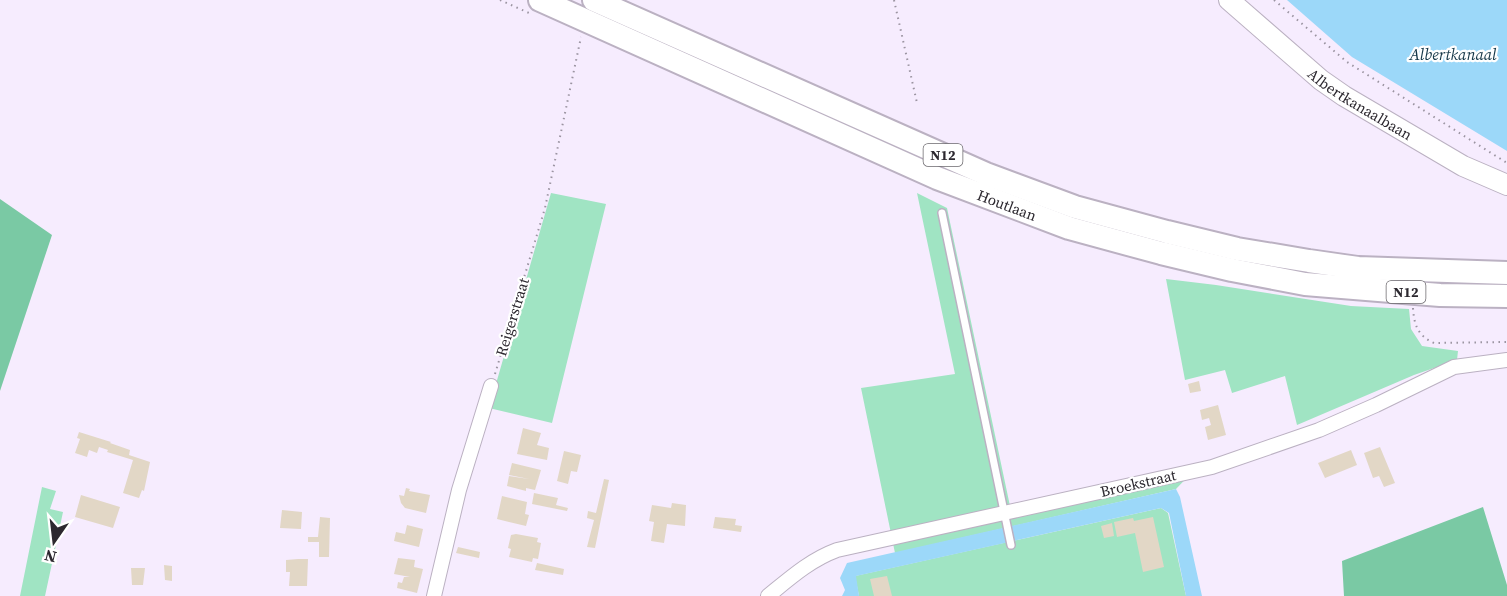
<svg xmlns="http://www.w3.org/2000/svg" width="1507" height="596" font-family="'Source Serif 4',serif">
  <rect width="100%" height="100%" fill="#f6ecfe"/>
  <!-- green -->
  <path fill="#a0e4c3" d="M551 193 606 204 552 423 489 408Z
    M917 193 947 208 1010 506 1201 463 1176 489 895 553 861 388 955 374Z
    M1166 279 1216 285 1351 306 1409 309 1411 329 1422 346 1458 351 1457 360 1414 375 1297 425 1285 376 1232 393 1225 370 1185 380Z
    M42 487 56 491 50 509 63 512 45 596H20Z
    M1161 508 1168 513 1186 596H859L855 576Z"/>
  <!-- forest -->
  <path fill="#7ac9a4" d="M0 199 52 235 0 391Z
    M1483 507 1507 585V596H1344L1342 561Z"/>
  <!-- water -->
  <path fill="#9cd8f9" d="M1287 0H1507V151L1352 57Z
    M1176 489 1180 497 1202 596H1186L1169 513 1161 508 856 576 859 596H842L845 590 840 578 847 563Z"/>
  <!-- building -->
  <path fill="#e2d7c6" d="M1199 381 1201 391 1190 393 1188 384Z
    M1218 405 1226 435 1208 440 1205 427 1211 425 1209 418 1202 420 1200 410Z
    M523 428 541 433 537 445 549 448 547 460 517 454Z
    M79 432 111 442 110 443 130 450 129 455 150 462 144 491 142 490 139 498 123 493 133 460 107 452 108 450 99 447 97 453 89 450 87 457 75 453 80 439 77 438Z
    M1380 447 1395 483 1384 487 1379 476 1373 478 1364 453Z
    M1351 450 1357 465 1325 478 1318 463Z
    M564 451 581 455 577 472 571 471 568 484 557 481Z
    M512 463 541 470 535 490 526 488V491L507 486 509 476 529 479 509 475Z
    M604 479 609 480 595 548 587 547 594 520 587 518 588 511 596 513Z
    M406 488 410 489 409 491 430 495 426 513 405 508 401 503 399 495 404 496Z
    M534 493 558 498 556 505 568 508 567 511 532 504Z
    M81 495 120 507 113 528 75 517Z
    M502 496 527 502 525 514 529 515 526 526 497 519Z
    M672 503 686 505 685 526 667 524 664 543 651 541 654 522 649 521 652 505 671 508Z
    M282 510 302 512 301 529 280 528Z
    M320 517 330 518 329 557H319V542H308V537H318Z
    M715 517 736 519 735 525 742 526 741 532 713 528Z
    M1153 517 1164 567 1143 572 1135 533 1117 537 1114 522 1133 518 1134 521Z
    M1112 523 1114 536 1104 538 1101 526Z
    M407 525 423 529 419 547 394 541 396 532 405 534Z
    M516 534 538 538 537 542 541 543 538 559 533 558 532 562 509 557 511 549 508 548 511 535Z
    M458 547 480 552 479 558 456 553Z
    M398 558 415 560 414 567 423 569 417 593 397 588 398 582 402 583 404 577H410L394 574Z
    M298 559H308L307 586H289L290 572H286V560Z
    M537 563 564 569 563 575 535 570Z
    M164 565 172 566V581L165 580Z
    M131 568H145L143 585H132Z
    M887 576 892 596H874L870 579Z"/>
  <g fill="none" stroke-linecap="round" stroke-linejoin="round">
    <defs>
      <path id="lane" d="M942 213 1011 545"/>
      <path id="street" d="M434 596 459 490 491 386
        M768 596C790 578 810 560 837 550L1212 467 1319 430 1376 405 1454 367 1507 360"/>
      <g id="secondary">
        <path id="s1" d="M1229 0 1321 80 1344 96 1463 166 1507 185"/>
      </g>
      <g id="primary">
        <path id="s2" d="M540 0 937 178 1069 228 1161 253 1232 270 1305 284 1440 295 1507 296"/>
        <path d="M594 0 986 174 1075 207 1167 232 1237 249 1309 261 1358 268 1507 273"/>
      </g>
    </defs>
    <!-- lane casing -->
    <use href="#lane" stroke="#bbb1c2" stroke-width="10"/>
    <!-- street casing -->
    <use href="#street" stroke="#bbb1c2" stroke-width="16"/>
    <!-- secondary casing -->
    <use href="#secondary" stroke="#bbb1c2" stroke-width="22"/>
    <!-- primary casing -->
    <use href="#primary" stroke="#bbb1c2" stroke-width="26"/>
    <!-- path -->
    <path stroke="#9b94a1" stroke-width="2" stroke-dasharray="1.5 4.5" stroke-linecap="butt" d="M500 0 529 13
      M894 0 917 103
      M1274 0 1347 62 1507 163
      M1413 308C1414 325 1418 336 1434 343L1507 342
      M495 374 545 208 581 37"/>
    <!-- lane -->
    <use href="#lane" stroke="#fff" stroke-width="7"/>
    <!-- street -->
    <use href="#street" stroke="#fff" stroke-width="14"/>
    <!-- secondary -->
    <use href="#secondary" stroke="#fff" stroke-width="20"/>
    <!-- primary -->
    <use href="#primary" stroke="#fff" stroke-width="22"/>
  </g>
  <g text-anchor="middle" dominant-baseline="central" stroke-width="4.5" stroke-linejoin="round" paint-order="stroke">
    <!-- shield labels -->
    <g fill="#fff" stroke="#6b686d" stroke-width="1.5">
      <rect x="923.5" y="144" width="39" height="22" rx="4.5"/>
      <rect x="1386.5" y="281" width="39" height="22" rx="4.5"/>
    </g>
    <g font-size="14" font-weight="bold" fill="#2c282f">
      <text x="943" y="155">N12</text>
      <text x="1406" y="292">N12</text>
    </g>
    <!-- street labels -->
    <g font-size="15" fill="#2c282f" stroke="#fff">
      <text stroke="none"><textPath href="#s1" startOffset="168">Albertkanaalbaan</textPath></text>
      <text stroke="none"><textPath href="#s2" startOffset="510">Houtlaan</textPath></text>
      <text transform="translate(512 317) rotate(-73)">Reigerstraat</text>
      <text transform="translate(1138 483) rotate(-13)">Broekstraat</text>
    </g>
    <!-- water labels -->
    <g font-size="16" font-style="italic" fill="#153748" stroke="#fff">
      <text x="1453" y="54">Albertkanaal</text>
    </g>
  </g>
  <!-- north arrow -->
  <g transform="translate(54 542) rotate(194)" stroke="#ffffff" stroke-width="4.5" paint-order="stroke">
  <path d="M0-4.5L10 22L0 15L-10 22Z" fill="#2c282f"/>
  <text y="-9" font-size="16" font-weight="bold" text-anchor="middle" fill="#2c282f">N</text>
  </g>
</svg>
